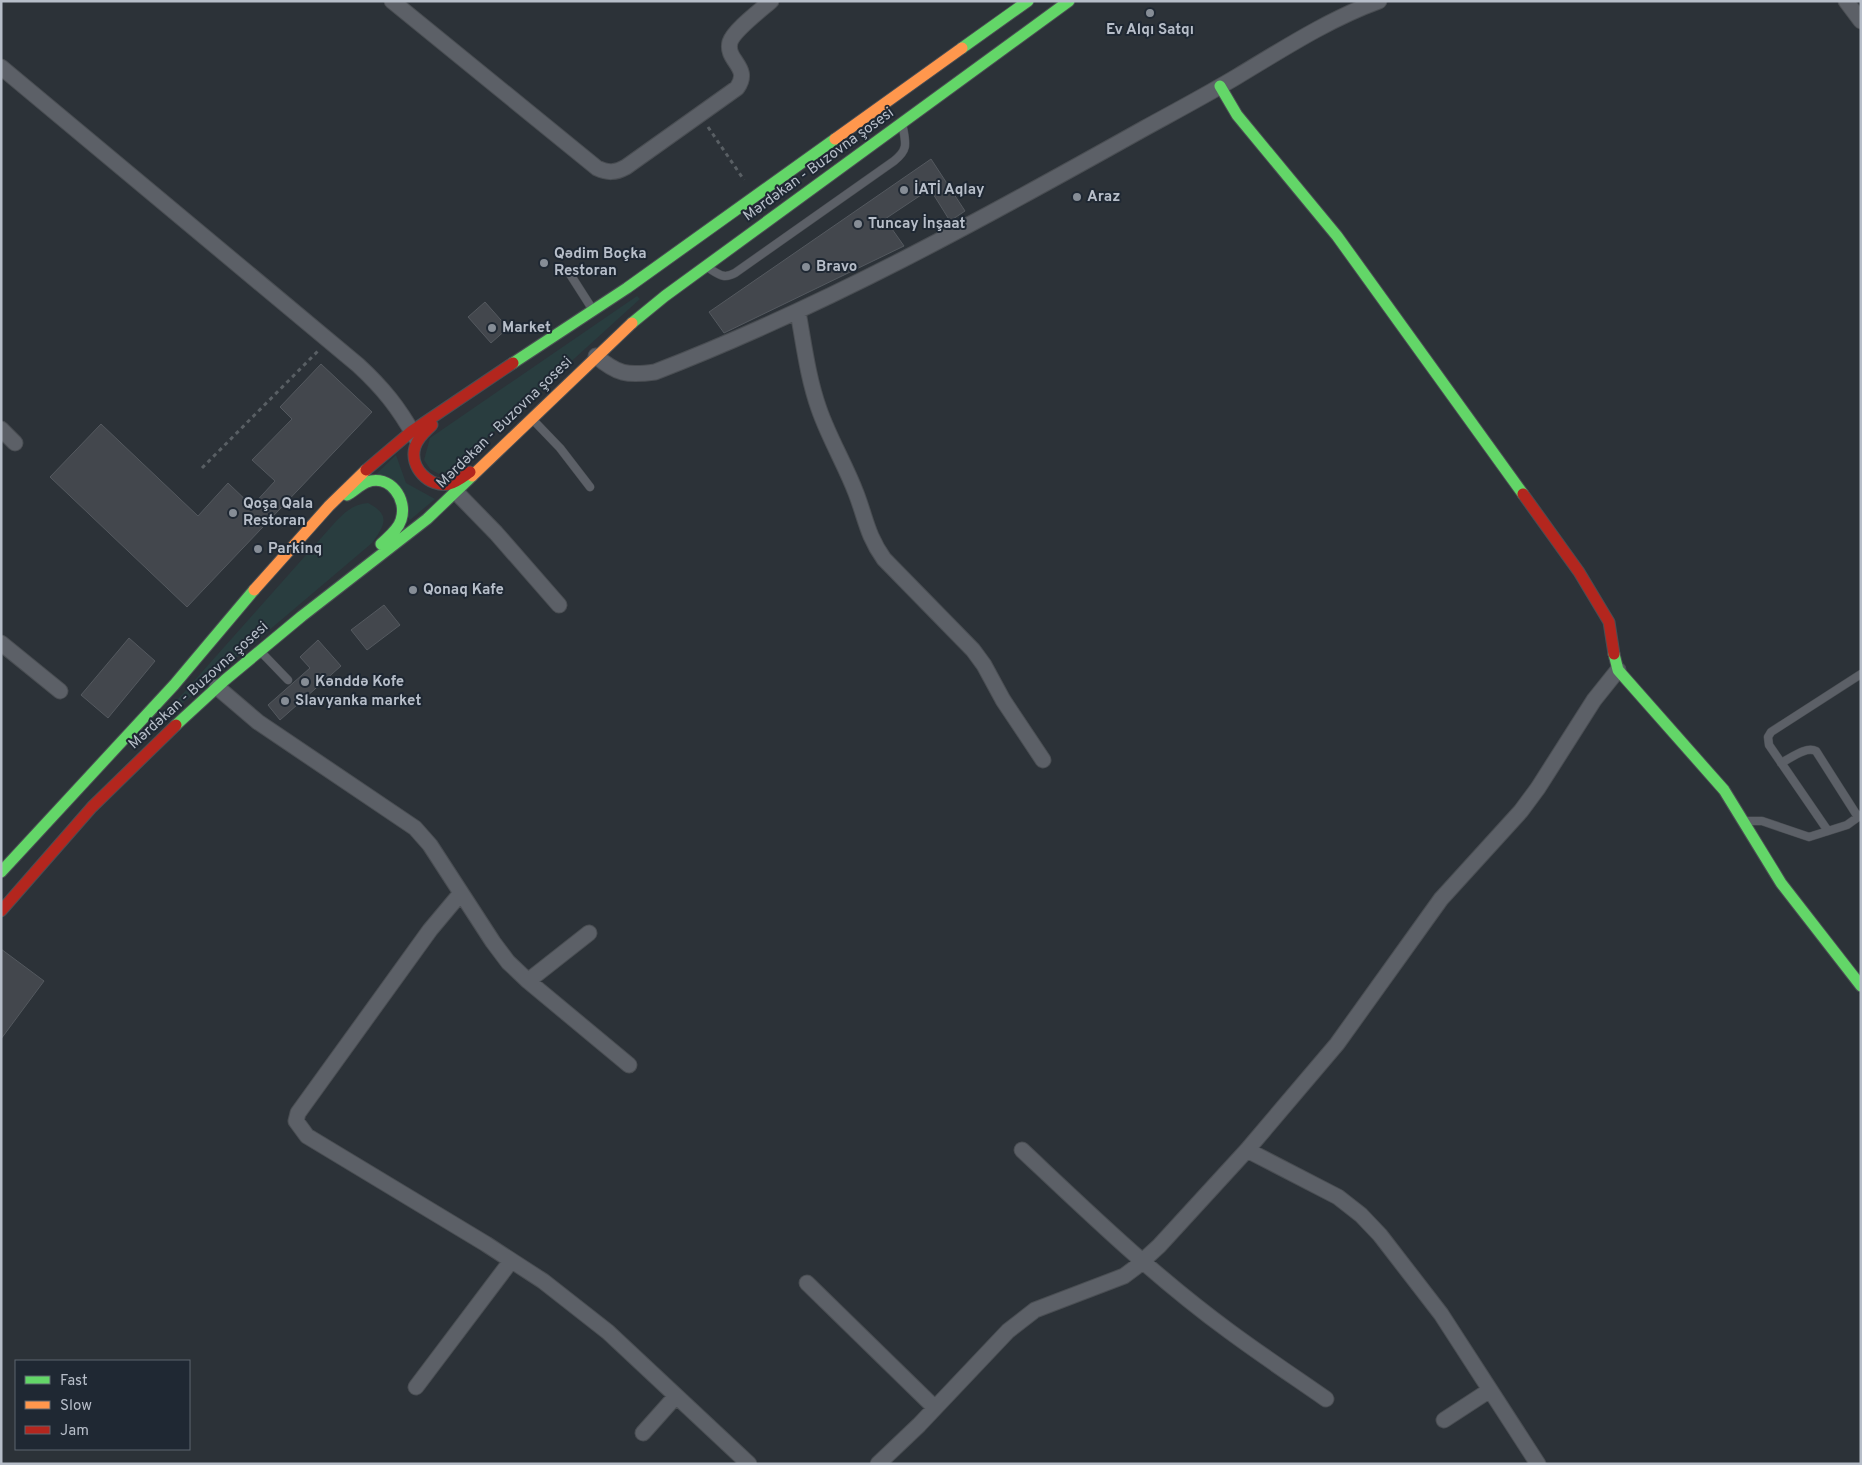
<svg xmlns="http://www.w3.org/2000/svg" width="1862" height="1465" font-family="Overpass,sans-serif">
  <rect width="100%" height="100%" fill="#2c3238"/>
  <!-- green -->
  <path fill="#293d3f" d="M637 296 640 299 488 437 454 470 439 474 430 469 424 460 430 438Z
    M396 455 406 483 435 499 410 520 374 476Z
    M368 503C391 515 385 525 372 543L175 710 170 708 330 528C341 516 351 504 368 503Z"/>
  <!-- building -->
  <path fill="#43474d" stroke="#54595f" d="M931 159 965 211 950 221 930 189 885 219 904 246 724 333 709 312Z
    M485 302 508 328 491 343 468 317Z
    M321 364 372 412 187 607 50 477 101 424 198 516 228 483 252 506 275 481 252 460 292 419 280 407Z
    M384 605 400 625 367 650 351 630Z
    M129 638 155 661 108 718 81 695Z
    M318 640 341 666 280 720 268 705 310 668 300 657Z
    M1 949 44 981 1 1039Z"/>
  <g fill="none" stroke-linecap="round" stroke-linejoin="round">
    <defs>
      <path id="lane" d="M710 269C720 275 724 279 735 273L894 161C908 150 906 144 903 128
        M568 271 591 307
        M535 422 560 448 590 487
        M261 652 288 680
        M1781 763C1791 758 1806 746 1816 751L1858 817
        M1747 821H1762L1809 837 1847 825 1861 815
        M1828 831 1769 745 1768 737 1771 732 1861 674"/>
      <path id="street" d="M392 1 597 168C608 173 615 173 626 167L737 88C752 67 725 61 730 42 734 30 761 10 771 1
        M1846 1 1861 21
        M1 67 358 365C383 388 399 408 415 437
        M798 312C804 345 808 378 819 409 829 438 845 464 856 493 866 519 867 535 884 559L973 650 984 665 1003 700 1043 760
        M596 356C617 374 627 376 655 372 826 306 986 217 1145 128 1176 111 1208 94 1238 76 1283 49 1329 19 1379 1
        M1 429 15 443
        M456 492 496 533 559 605
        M1 643 60 691
        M217 687 258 722 415 828 430 845 493 942 508 962 528 981 629 1065
        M461 893 430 930 298 1113 296 1121 307 1136 486 1244 543 1281 608 1332 749 1464
        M528 981 589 933
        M1022 1150C1089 1213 1155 1277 1229 1331 1260 1354 1293 1376 1326 1399
        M1247 1150 1338 1197 1361 1215 1380 1235 1441 1314 1538 1464
        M807 1283 935 1408
        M416 1387 511 1261
        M1444 1420 1490 1390
        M643 1433 676 1396
        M878 1464 919 1425 1008 1331 1035 1310 1124 1276 1136 1267 1159 1246 1247 1150 1337 1044 1441 899 1521 811 1538 788 1594 700 1618 670"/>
      <path id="fast" d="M962 48 1028 1
        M1220 86 1237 115 1337 236 1523 494
        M632 323 665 296 1069 1
        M513 363 627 288 835 139
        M347 495C354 491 360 485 367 482 390 474 408 499 401 520 398 530 388 537 381 544
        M1614 654 1618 670 1724 790 1781 883 1861 986
        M176 725 225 680 302 616 427 519 472 476
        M1 872 174 685 254 590"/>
      <path id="slow" d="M835 139 962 48
        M472 476 632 323
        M254 590 329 506 366 470"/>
      <path id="jam" d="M432 425C425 432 418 437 415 447 409 467 429 488 449 484 457 482 464 476 470 472
        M366 470 412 431 513 363
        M1523 494 1579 572 1609 622 1614 654
        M1 911 92 807 176 725"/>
    </defs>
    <!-- lane casing -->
    <use href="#lane" stroke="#4a4e53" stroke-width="9"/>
    <!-- street casing -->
    <use href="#street" stroke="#4a4e53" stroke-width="17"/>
    <!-- fast casing -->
    <use href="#fast" stroke="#4a4e53" stroke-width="13"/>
    <!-- slow casing -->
    <use href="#slow" stroke="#4a4e53" stroke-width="13"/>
    <!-- jam casing -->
    <use href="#jam" stroke="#4a4e53" stroke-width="13"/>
    <!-- path -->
    <path stroke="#595f64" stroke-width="3" stroke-dasharray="4 4" stroke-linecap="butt" d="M708 127 744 180
      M202 468 318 351"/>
    <!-- lane -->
    <use href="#lane" stroke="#5c6067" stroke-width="8"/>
    <!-- street -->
    <use href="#street" stroke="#5c6067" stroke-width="15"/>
    <!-- fast -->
    <use href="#fast" stroke="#63d668" stroke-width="11"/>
    <!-- slow -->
    <use href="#slow" stroke="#ff974d" stroke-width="11"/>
    <!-- jam -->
    <use href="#jam" stroke="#b3261e" stroke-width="11"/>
  </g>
  <!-- markers -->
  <g fill="#868d96" stroke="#1f2833" stroke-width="2">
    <circle cx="1150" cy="13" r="5"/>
    <circle cx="904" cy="190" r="5"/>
    <circle cx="1077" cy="197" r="5"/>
    <circle cx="858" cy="224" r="5"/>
    <circle cx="544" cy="263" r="5"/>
    <circle cx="806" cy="267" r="5"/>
    <circle cx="492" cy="328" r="5"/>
    <circle cx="233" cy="513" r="5"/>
    <circle cx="258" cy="549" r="5"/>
    <circle cx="413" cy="590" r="5"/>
    <circle cx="305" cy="682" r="5"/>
    <circle cx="285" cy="701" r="5"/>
  </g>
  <g text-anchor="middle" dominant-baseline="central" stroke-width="4" stroke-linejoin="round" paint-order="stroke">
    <!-- poi labels -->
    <g font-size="15" font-weight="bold" fill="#b7bec9" stroke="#1f2833" text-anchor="start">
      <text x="1150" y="30" text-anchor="middle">Ev Alqı Satqı</text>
      <text x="914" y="190">İATİ Aqlay</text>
      <text x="1087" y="197">Araz</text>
      <text x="868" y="224">Tuncay İnşaat</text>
      <text x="554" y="254">Qədim Boçka<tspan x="554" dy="17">Restoran</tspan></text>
      <text x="816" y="267">Bravo</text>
      <text x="502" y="328">Market</text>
      <text x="243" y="504">Qoşa Qala<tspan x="243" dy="17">Restoran</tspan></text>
      <text x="268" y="549">Parkinq</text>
      <text x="423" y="590">Qonaq Kafe</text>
      <text x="315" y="682">Kənddə Kofe</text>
      <text x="295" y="701">Slavyanka market</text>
    </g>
    <!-- street labels -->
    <g font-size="15" fill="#b7bec9" stroke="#1f2833">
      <text transform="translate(819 165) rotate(-36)">Mərdəkan - Buzovna şosesi</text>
      <text transform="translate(505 423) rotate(-44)">Mərdəkan - Buzovna şosesi</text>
      <text transform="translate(199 686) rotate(-42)">Mərdəkan - Buzovna şosesi</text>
    </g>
  </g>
  <!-- border -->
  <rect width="1862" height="1465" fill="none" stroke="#b7bec9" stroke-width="5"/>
  <!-- legend -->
  <rect x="15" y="1360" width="175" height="90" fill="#1f2833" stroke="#5c646f"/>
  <rect x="25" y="1376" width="25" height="8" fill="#63d668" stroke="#5c646f"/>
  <text x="60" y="1385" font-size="15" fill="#b7bec9">Fast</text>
  <rect x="25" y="1401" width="25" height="8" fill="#ff974d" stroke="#5c646f"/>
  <text x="60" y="1410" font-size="15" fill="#b7bec9">Slow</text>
  <rect x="25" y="1426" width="25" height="8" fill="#b3261e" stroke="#5c646f"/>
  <text x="60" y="1435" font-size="15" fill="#b7bec9">Jam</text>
</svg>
